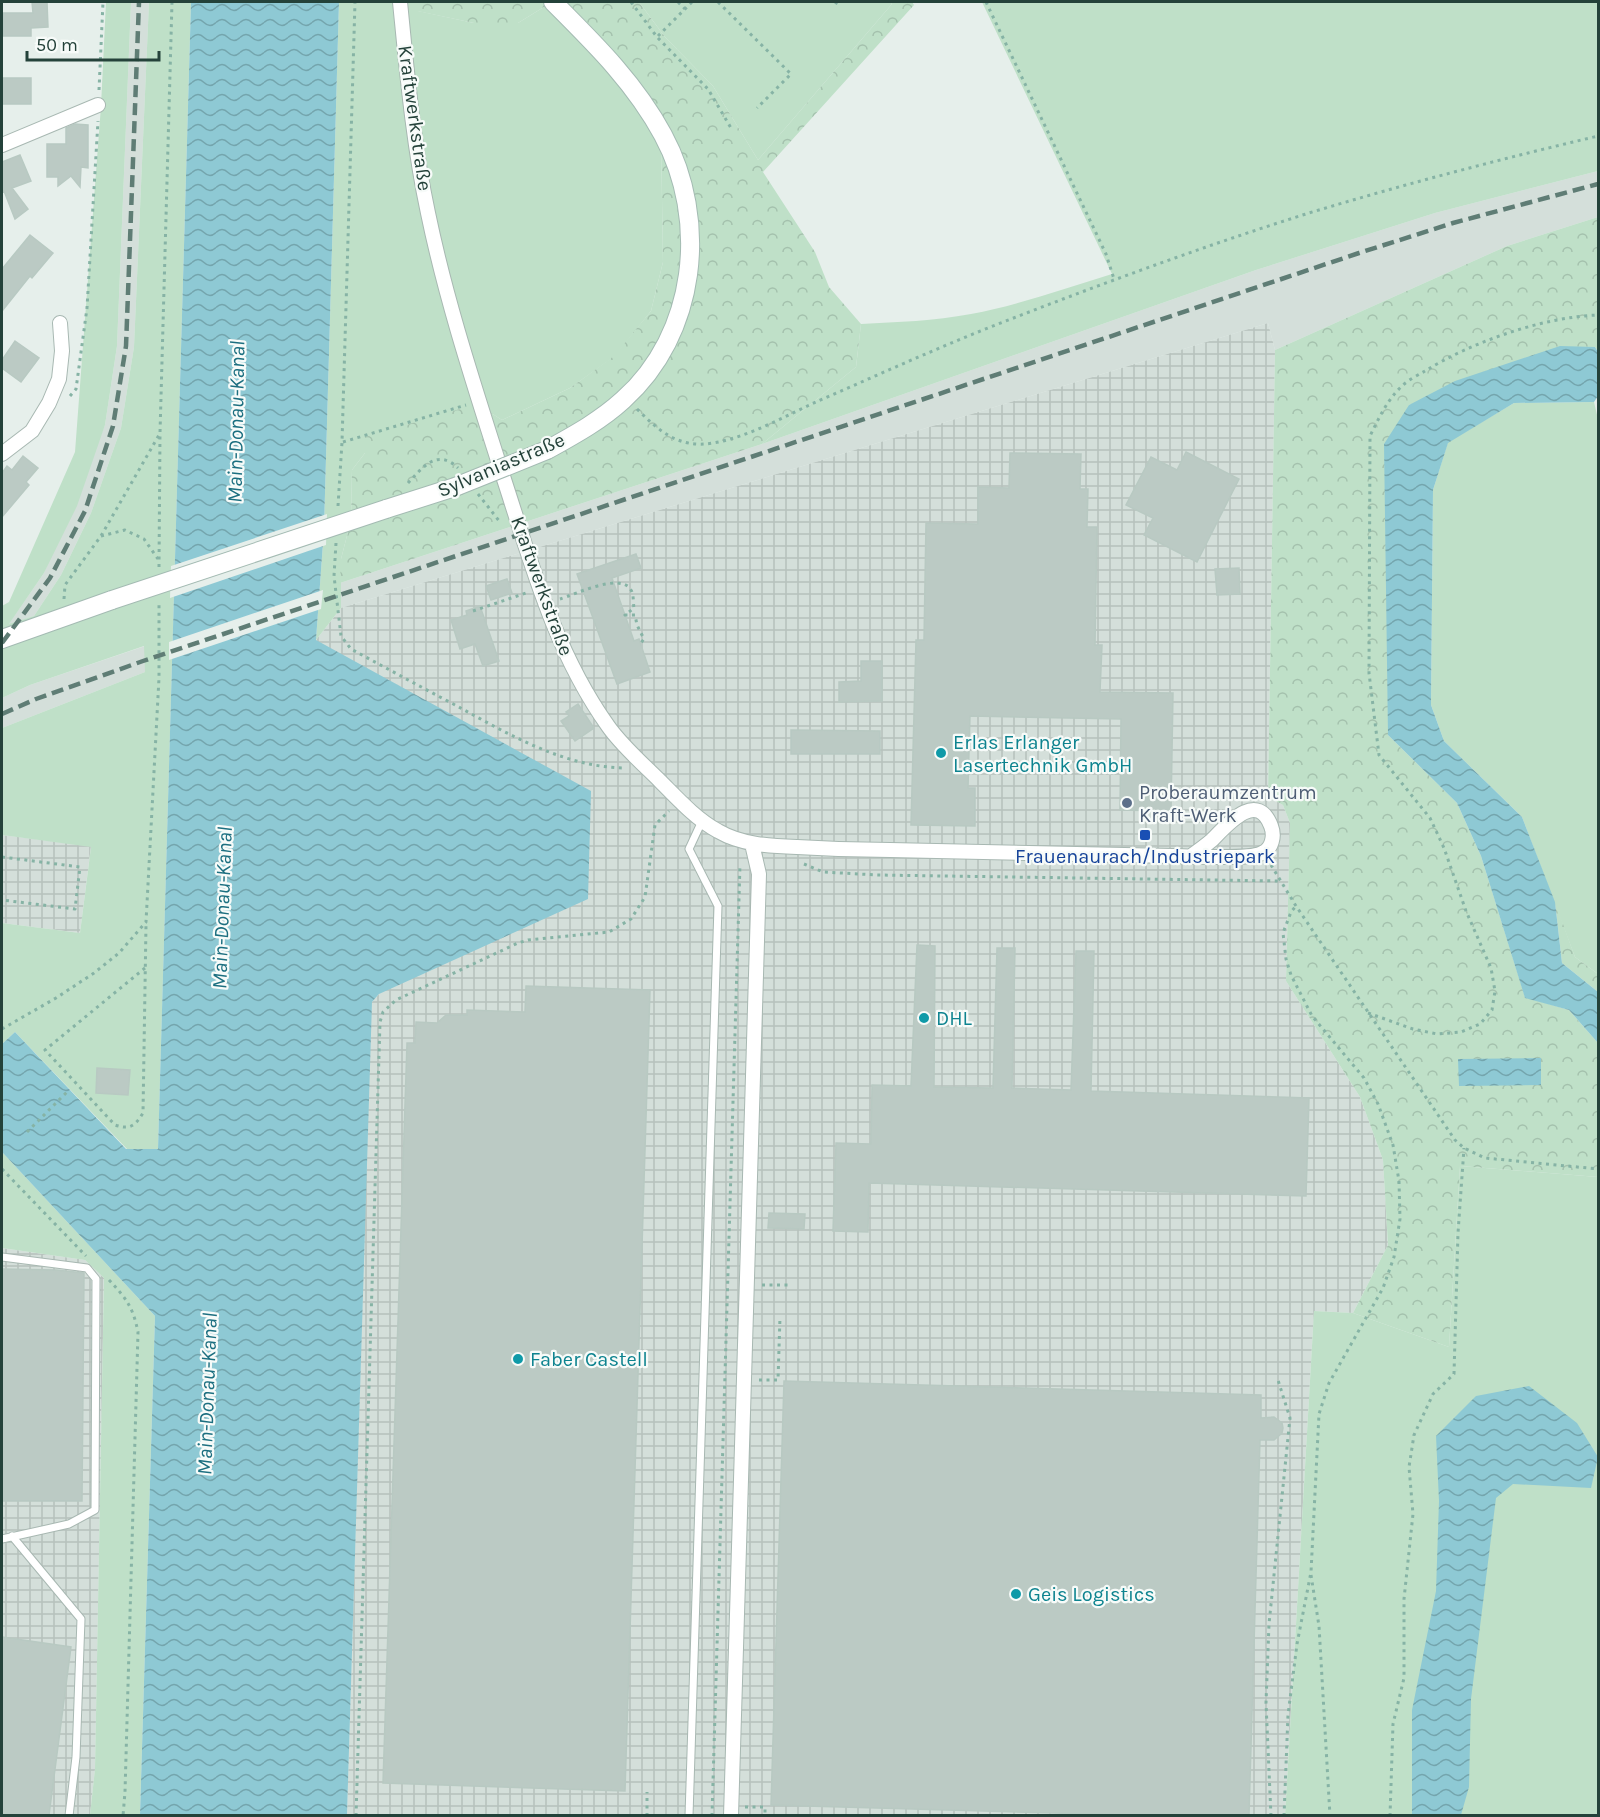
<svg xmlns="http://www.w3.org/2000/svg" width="1600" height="1817" font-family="Karla,sans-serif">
  <defs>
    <pattern id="industrial-grid" width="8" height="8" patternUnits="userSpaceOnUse" patternTransform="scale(1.5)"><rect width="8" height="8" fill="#d4dfda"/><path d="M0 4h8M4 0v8" fill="none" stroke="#b6c1bc"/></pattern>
    <pattern id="forest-crowns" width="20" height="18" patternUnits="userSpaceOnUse" patternTransform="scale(1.5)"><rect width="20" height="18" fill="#bfe0c8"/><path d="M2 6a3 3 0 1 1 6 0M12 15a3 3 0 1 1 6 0" fill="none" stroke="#a4c1ad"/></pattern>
    <pattern id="water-waves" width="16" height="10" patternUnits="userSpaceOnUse" patternTransform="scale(1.5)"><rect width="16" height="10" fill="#8ec9d4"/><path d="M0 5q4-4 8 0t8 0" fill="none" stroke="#74a5ad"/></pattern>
  </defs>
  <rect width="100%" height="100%" fill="#e6efeb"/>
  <!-- built -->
  <path fill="#d4dfda" d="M131 2H149L134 347 121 428 91 513 61 575 34 616 8 625 44 573 105 425 117 346Z
    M1598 171V217L1507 246 1275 350 1268 323 341 608 340 583 762 444 1256 270 1435 213Z
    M145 646V672L2 728V698L30 685Z"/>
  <!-- industrial -->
  <path fill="url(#industrial-grid)" d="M1268 323 1275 350 1268 797 1283 805 1290 823 1286 981 1360 1097 1383 1160 1388 1245 1353 1313 1314 1311 1285 1815H347L371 1013 372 1002 379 994 316 640 341 608Z
    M2 835 91 846 80 933 2 923Z
    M2 1248 85 1260 104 1278 95 1769 90 1815 2 1816Z"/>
  <!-- green -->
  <path fill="#bfe0c8" d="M106 2H131L117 346 105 425 77 506 44 573 9 624 34 616 61 575 91 513 121 428 134 347 149 2H191L158 1150 127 1149 15 1032 2 1044V923L80 933 91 847 2 835V728L145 672 144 646 30 685 2 698V606L9 602 75 452 101 106Z
    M339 2H417L418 11 474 23H518L552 2 661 136 663 262 651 311 615 356 570 388 502 420 477 404 365 453 352 470 351 520 341 559V608L316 640 324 529Z
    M639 2H890L892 4 758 160 713 86 665 37Z
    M982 2H1598V171L1435 213 1256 270 762 444 856 367 861 324C898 322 934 321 971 314 1019 305 1066 288 1112 274Z
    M1594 402 1598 419V974L1575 957 1522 817 1444 741 1431 705 1433 490 1448 442 1514 403Z
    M2 1152 155 1316 140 1815H90L95 1769 104 1278 85 1260 2 1248Z
    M1460 1166 1598 1177V1815L1285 1816 1314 1311 1353 1313 1449 1347Z"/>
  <!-- forest -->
  <path fill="url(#forest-crowns)" d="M417 2H552L518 23H474L417 11Z
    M555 2H639L665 37 713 86 758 160 892 4 890 2H912L914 5 763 172 815 252 829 287 861 324 856 367 762 444 340 583 341 559 351 520 352 470 365 453V437L477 404 502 420 570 388 614 356 651 311 663 262 661 136Z
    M1598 217V352L1595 347 1409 405 1388 735 1457 803 1481 856 1525 997 1569 1010 1598 1043V1177L1460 1166 1449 1347 1353 1313 1388 1245 1383 1160 1360 1097 1286 981 1290 823 1283 805 1268 797 1275 350 1507 246Z
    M1555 902 1575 957 1598 974V992L1562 963Z"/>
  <!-- water -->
  <path fill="url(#water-waves)" d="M191 2H339L324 529 316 640 591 791 588 899 379 994 372 1002 347 1815H140L155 1316 2 1152V1044L15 1032 126 1149H158Z
    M1560 346 1595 347 1598 352V396L1594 402 1514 403 1448 443 1433 490 1431 705 1444 741 1522 817 1555 902 1562 963 1598 992V1043L1569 1010 1525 998 1481 856 1457 803 1388 735 1384 444 1409 405 1455 381Z
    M1541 1058V1085L1459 1086 1458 1059Z
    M1529 1386 1577 1423 1598 1457 1591 1488 1513 1484 1496 1498 1471 1699 1469 1787 1461 1815H1412V1710L1436 1591 1439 1501 1436 1436 1476 1396Z"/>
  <!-- pier -->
  <path fill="#e6efeb" d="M327 514 326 545 170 598 171 566Z
    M323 590 321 609 169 660V642Z"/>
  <!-- building -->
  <path fill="#bbcac4" stroke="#b8c9c2" stroke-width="1.5" d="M32 2H47L48 27 31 28V36H3V13H33Z
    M2 78H31V104H2Z
    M75 124 88 125V168L81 167 80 187 71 176 58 186V177H47V144H66V128Z
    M20 155 31 181 12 188 28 209 15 219 4 191 2 192V162Z
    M30 235 53 253 32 278 30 276 2 311V269Z
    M15 341 39 358 21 382 2 368V360Z
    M1186 452 1239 479 1197 562 1144 535 1153 518 1126 505 1151 457 1177 470Z
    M1010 453 1081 454 1080 489H1088L1087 527H1097L1095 645H1102L1100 692 1173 693 1171 811 1120 810 1121 719 970 716 968 788H975V826L911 825 916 640H924L926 523 978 524V487L1009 488Z
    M23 456 38 468 26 482 29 485 2 517V473L7 466 12 470Z
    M636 554 641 568 612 578 634 641 639 639 650 672 617 684 577 574Z
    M1239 568 1240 594 1217 595 1215 569Z
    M507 579 512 593 491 600 486 586Z
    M480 606 499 661 483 666 475 644 460 649 451 620 467 615 466 611Z
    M861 661H882V701L839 702V682L861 681Z
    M578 704 594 728 575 741 561 721 569 716 566 712Z
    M791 730 880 731V754H791Z
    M917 945 935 946 934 1087 993 1088 997 948H1015L1012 1088 1071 1090 1076 951H1094L1091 1091 1309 1098 1306 1196 869 1183 868 1232 833 1231 836 1143 871 1144 872 1085 911 1086Z
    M526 986 650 990 625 1791 383 1783 407 1043H415L416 1022 437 1023 446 1015H467V1010L525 1012Z
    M97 1068 130 1070 128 1095 96 1093Z
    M769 1213 805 1214 804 1229 768 1228Z
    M2 1269 56 1270 84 1273 82 1501H2Z
    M784 1381 1261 1395V1418L1274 1417 1282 1423 1283 1428 1282 1433 1274 1440H1260L1249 1815H1123L771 1805Z
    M2 1637 71 1647 49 1815H2Z"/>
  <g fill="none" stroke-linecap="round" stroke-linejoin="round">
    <defs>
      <path id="lane" d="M2 1257 87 1268 96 1279 95 1510 69 1524 2 1539
        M12 1536 81 1619 76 1757 69 1816
        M689 1816 718 906 689 849 702 821"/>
      <path id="street" d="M400 2C407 72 413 143 428 213 446 300 474 385 501 470 530 558 553 649 608 726 622 746 643 764 660 781 678 799 696 819 718 831 742 845 770 846 797 847 828 849 859 850 890 850 984 852 1078 854 1172 856 1189 856 1250 860 1262 853 1272 849 1275 836 1271 826 1257 789 1226 826 1212 840 1205 846 1198 851 1191 856
        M2 145 98 105
        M2 454 32 431 49 403 59 379 62 351 60 323
        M731 1816 759 874 752 844"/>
      <path id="secondary" d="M547 450C574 435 600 421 623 400 697 334 709 220 663 135 635 83 594 43 553 2
        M386 509 455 487
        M2 639 112 600"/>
    </defs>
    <!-- lane casing -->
    <use href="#lane" stroke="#a8b8b2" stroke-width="9"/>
    <!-- street casing -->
    <use href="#street" stroke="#a8b8b2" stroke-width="16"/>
    <!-- secondary casing -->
    <use href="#secondary" stroke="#a4bbb3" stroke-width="20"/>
    <!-- path -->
    <path stroke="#86b3a5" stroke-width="3" stroke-dasharray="3 4.5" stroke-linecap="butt" d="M631 2 657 37 708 89 731 128
      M678 2 685 9
      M718 2 791 74 757 108
      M835 2 838 4
      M986 2 1106 254 1114 279
      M658 36 692 2
      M99 90 103 2
      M70 396 76 389 87 308 98 121
      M637 409C659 431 679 449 713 443 749 437 785 416 818 401 878 375 937 348 998 324 1101 284 1204 246 1309 213 1405 184 1501 159 1598 136
      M343 442 466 405
      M408 483C423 467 437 448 458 468
      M478 494 500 522
      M338 506 342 442 355 2
      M101 536 125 530 144 539 158 559
      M336 543 334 576 341 636 351 649C386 668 421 687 457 706 508 734 564 767 624 768
      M159 567 160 433 172 2
      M64 599 65 585 101 536 159 435
      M560 599C576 594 621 572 631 590 634 595 633 603 634 608L625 615H635L637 625 644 639 640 644
      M473 611 526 593
      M2 857 80 867 75 909 2 900
      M804 864 823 872 877 875 1280 881
      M1271 865 1296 906 1455 1140 1464 1148 1485 1158 1598 1169
      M145 968 45 1050 115 1125C130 1130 135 1126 143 1113L146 924
      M1368 1013 1413 1029 1437 1034 1461 1032 1480 1024 1492 1010 1495 991 1491 968 1466 911 1444 848 1430 818 1379 755 1369 673 1370 436C1379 418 1387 400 1402 386 1408 380 1418 375 1425 371 1472 342 1543 317 1598 315
      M2 1029 56 998 94 973 119 953 146 922 159 678V603
      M27 1132 69 1090
      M2 1169 86 1256
      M109 1280C126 1298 133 1307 138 1332L125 1792 123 1816
      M762 1285H789
      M759 1380H778L780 1317
      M1311 1575 1319 1626 1330 1816
      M745 1807H765V1816
      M356 1816 380 1022 383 1012 396 1000 518 943 528 940 609 932 631 919 645 897 655 825 669 811
      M647 1816V1792
      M712 1816 740 864
      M1271 1816 1266 1703 1269 1624 1290 1418 1277 1377
      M1284 1816 1288 1715 1297 1644 1311 1572 1319 1414 1329 1383 1383 1288 1394 1257 1400 1219 1399 1181 1393 1145 1378 1104 1364 1078 1312 1016 1291 975 1286 959 1283 933 1291 912 1296 906
      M1390 1816 1393 1724 1404 1678V1599L1413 1514 1409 1467 1414 1435 1433 1394 1454 1374 1458 1233 1464 1148"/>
    <!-- lane -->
    <use href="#lane" stroke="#fff" stroke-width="7"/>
    <!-- street -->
    <use href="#street" stroke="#fff" stroke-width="14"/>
    <!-- secondary -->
    <use href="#secondary" stroke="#fff" stroke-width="18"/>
    <!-- rail -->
    <path stroke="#5f7d75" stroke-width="4.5" stroke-dasharray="12 6" stroke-linecap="butt" d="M2 643 50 578 85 511 113 426 126 346 139 2
      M2 714 36 699 143 661 1359 253 1453 223 1598 184"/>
    <defs>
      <path id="secondary-bridge" d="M455 487 547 450
        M112 600 386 509"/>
    </defs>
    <!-- secondary-bridge casing -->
    <use href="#secondary-bridge" stroke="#a4bbb3" stroke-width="20" stroke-linecap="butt"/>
    <!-- secondary-bridge -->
    <use href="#secondary-bridge" stroke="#fff" stroke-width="18"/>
  </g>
  <!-- markers -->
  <g fill="#0f9aa8" stroke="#f7fbf9" stroke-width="2">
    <circle cx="941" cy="753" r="6"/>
    <circle cx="924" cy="1018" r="6"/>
    <circle cx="518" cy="1359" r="6"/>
    <circle cx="1016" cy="1594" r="6"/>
  </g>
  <circle fill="#5c6f8a" stroke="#f7fbf9" stroke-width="2" cx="1127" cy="803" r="6"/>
  <rect fill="#1a4fb4" stroke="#f7fbf9" stroke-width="2" x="1139" y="829" width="12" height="12" rx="3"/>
  <g text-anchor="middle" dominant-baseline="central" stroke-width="4.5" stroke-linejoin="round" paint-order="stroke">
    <!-- street labels -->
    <g font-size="20" fill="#24423a" stroke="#f7fbf9">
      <text transform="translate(415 118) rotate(82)">Kraftwerkstraße</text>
      <text transform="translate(501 465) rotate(-23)">Sylvaniastraße</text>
      <text transform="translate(542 586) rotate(70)">Kraftwerkstraße</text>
    </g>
    <!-- culture labels -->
    <g font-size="20" fill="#0d838f" stroke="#f7fbf9" text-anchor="start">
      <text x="953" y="742">Erlas Erlanger<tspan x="953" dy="23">Lasertechnik GmbH</tspan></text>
      <text x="936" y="1018">DHL</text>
      <text x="530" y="1359">Faber Castell</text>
      <text x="1028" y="1594">Geis Logistics</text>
    </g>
    <!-- service labels -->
    <g font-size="20" fill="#4e5e75" stroke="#f7fbf9" text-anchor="start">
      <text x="1139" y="792">Proberaumzentrum<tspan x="1139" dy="23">Kraft-Werk</tspan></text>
    </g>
    <!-- transit labels -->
    <g font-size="20" fill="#164399" stroke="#f7fbf9">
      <text x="1145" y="856">Frauenaurach/Industriepark</text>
    </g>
    <!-- water labels -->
    <g font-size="21" font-style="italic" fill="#1c6f80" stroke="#f7fbf9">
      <text transform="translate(236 422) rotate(-89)">Main-Donau-Kanal</text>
      <text transform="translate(222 908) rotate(-88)">Main-Donau-Kanal</text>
      <text transform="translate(207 1394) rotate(-88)">Main-Donau-Kanal</text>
    </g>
  </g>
  <!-- border -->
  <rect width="1600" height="1817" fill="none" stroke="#24423a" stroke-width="6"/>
  <!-- scale -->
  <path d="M27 51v9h132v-9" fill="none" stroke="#24423a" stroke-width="3"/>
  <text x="36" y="51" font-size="18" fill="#24423a" stroke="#f7fbf9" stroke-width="4.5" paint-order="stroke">50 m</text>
</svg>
